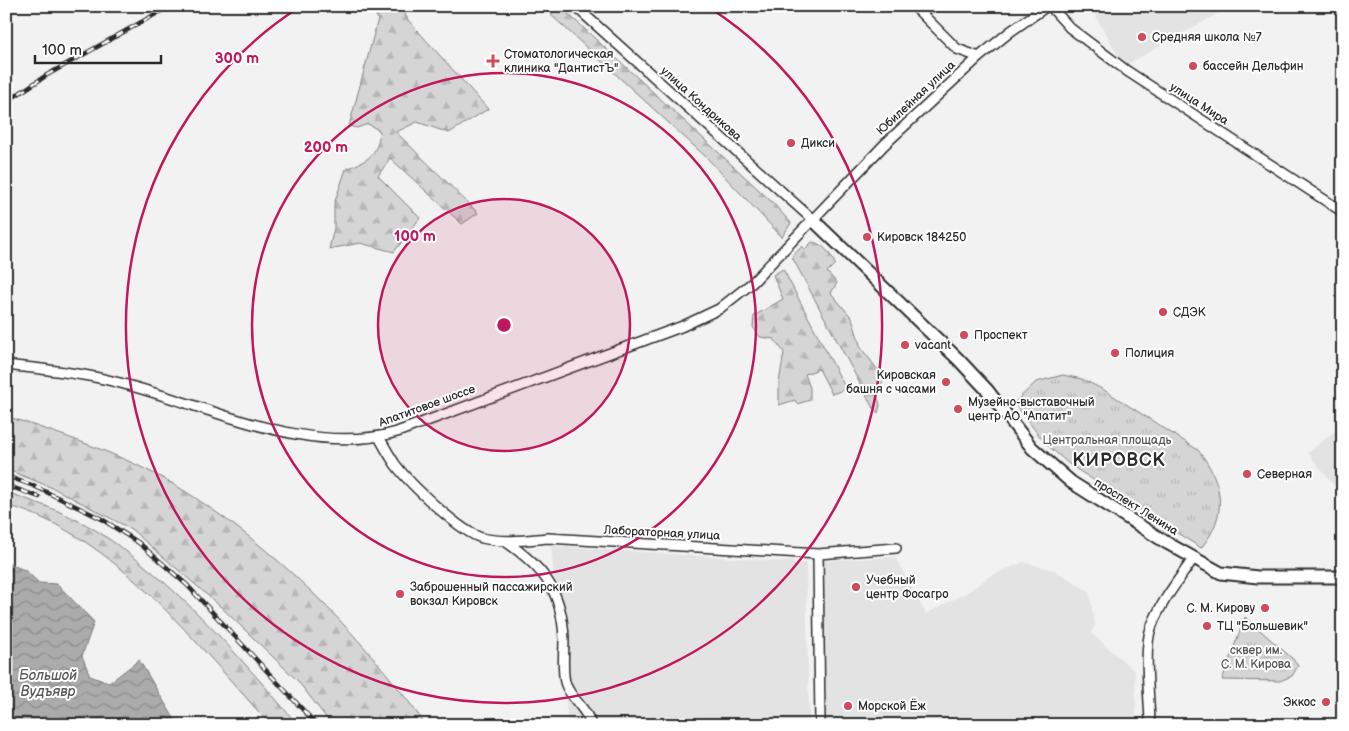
<svg xmlns="http://www.w3.org/2000/svg" width="1349" height="731" font-family="'Balsamiq Sans',sans-serif">
  <defs>
    <pattern id="forest-firs" width="22" height="20" patternUnits="userSpaceOnUse" patternTransform="scale(1.25)"><rect width="22" height="20" fill="#d5d5d5"/><path d="M5 1l3.5 6h-7zM16 11l3.5 6h-7z" fill="#b7b7b7"/></pattern>
    <pattern id="park-tufts" width="24" height="20" patternUnits="userSpaceOnUse" patternTransform="scale(1.25)"><rect width="24" height="20" fill="#d5d5d5"/><path d="M3 7l-1-3M5 7V3M7 7l1-3M15 17l-1-3M17 17v-4M19 17l1-3" fill="none" stroke="#b7b7b7"/></pattern>
    <pattern id="water-waves" width="16" height="10" patternUnits="userSpaceOnUse" patternTransform="scale(1.25)"><rect width="16" height="10" fill="#ababab"/><path d="M0 5q4-4 8 0t8 0" fill="none" stroke="#8b8b8b"/></pattern>
  </defs>
  <rect width="100%" height="100%" fill="#f2f2f2"/>
  <filter id="ink" filterUnits="userSpaceOnUse"><feTurbulence type="fractalNoise" baseFrequency=".02" numOctaves="2"/><feDisplacementMap in="SourceGraphic" scale="10" xChannelSelector="R" yChannelSelector="G"/><feConvolveMatrix kernelMatrix="1 2 1 2 8 2 1 2 1" color-interpolation-filters="sRGB"/></filter>
  <g filter="url(#ink)">
    <!-- built -->
    <path fill="#e3e3e3" d="M1090 6H1227L1228 8 1124 66Z
      M1343 424V497L1308 453Z
      M551 546 806 563 809 725H568Z
      M895 557 926 614 969 591 990 576 1023 562 1054 570 1089 591 1095 625 1091 633 1135 671 1136 725H825L823 561Z"/>
    <!-- forest -->
    <path fill="url(#forest-firs)" stroke="#808080" d="M370 6H401L408 20 488 109 449 133 417 122 396 132 478 213 462 224 390 158 378 176 420 218 394 252 360 243 329 249 334 228V204L346 169C368 160 377 157 380 131L368 124 357 128 349 126 378 19Z
      M563 9 771 201 791 223 782 237 706 157 551 15 555 10Z
      M812 242C824 244 830 253 835 264L827 272 837 283 831 293 852 318 861 348 885 379 876 392 880 405 878 413 872 406 792 257 802 246 805 249Z
      M783 269 846 389 832 394 819 369 805 374 810 388V400L797 404 795 400 779 405V383L784 352 774 339 760 337 753 327 754 316 783 299 773 275Z
      M6 416C63 435 122 454 175 485 275 546 357 630 426 725H332L297 680 221 607 131 529 55 489 6 469Z
      M6 492C36 502 70 514 97 531 176 582 237 654 298 725H271C197 646 115 534 6 505Z"/>
    <!-- park -->
    <path fill="url(#park-tufts)" stroke="#808080" d="M1063 375 1082 379 1104 390 1198 450C1224 482 1228 516 1201 548L1070 465 1045 443 1014 403 1036 382Z
      M1245 617 1294 660 1298 666 1292 676 1280 681 1222 680Z"/>
    <!-- water -->
    <path fill="url(#water-waves)" stroke="#787878" d="M6 563 25 570 39 583 57 584 94 622 82 656 90 676 109 683 139 660 178 725H6Z"/>
    <g fill="none" stroke-linecap="round" stroke-linejoin="round">
      <defs>
        <path id="minor" d="M575 6 812 219
          M914 6 957 49 979 57
          M1050 6 1070 28 1127 71 1343 212
          M6 365C40 369 75 372 108 380 197 400 305 459 397 432L683 326 719 309 752 283 884 145 979 57 1011 31 1047 6
          M379 437C384 446 389 455 395 464 409 483 460 532 482 538 504 543 526 540 548 538L818 554 896 548
          M505 541C544 568 562 591 564 639 564 652 562 669 565 682 569 698 587 708 591 725
          M818 554 820 725
          M1150 725C1150 700 1143 651 1151 628 1160 603 1178 581 1193 559"/>
        <path id="major" d="M812 219 958 359 988 391 1032 448 1071 482 1167 543 1221 573 1258 577H1343"/>
      </defs>
      <!-- minor casing -->
      <use href="#minor" stroke="#2b2b2b" stroke-width="12"/>
      <!-- major casing -->
      <use href="#major" stroke="#2b2b2b" stroke-width="15"/>
      <!-- minor -->
      <use href="#minor" stroke="#fff" stroke-width="9"/>
      <!-- major -->
      <use href="#major" stroke="#fff" stroke-width="11"/>
      <defs>
        <path id="rail" d="M6 102 47 75 170 6
          M6 476 34 486 100 518 139 543 187 585 317 725
          M6 485 39 497"/>
      </defs>
      <!-- rail casing -->
      <use href="#rail" stroke="#2b2b2b" stroke-width="4.5"/>
      <!-- rail -->
      <use href="#rail" stroke="#fff" stroke-width="2.5" stroke-dasharray="8" stroke-linecap="butt"/>
    </g>
  </g>
  <!-- distance rings -->
  <circle cx="504" cy="325" r="126" fill="#c2185b" fill-opacity=".12"/>
  <g fill="none" stroke="#c2185b" stroke-width="2.5">
    <circle cx="504" cy="325" r="126"/>
    <circle cx="504" cy="325" r="252"/>
    <path d="M710 8A378 378 0 1 1 298 8"/>
  </g>
  <!-- markers -->
  <g fill="#d1495b" stroke="#fff" stroke-width="2">
    <circle cx="1142" cy="37" r="5"/>
    <path d="M490.5 53.5h5v5h5v5h-5v5h-5v-5h-5v-5h5z"/>
    <circle cx="1193" cy="66" r="5"/>
    <circle cx="791" cy="143" r="5"/>
    <circle cx="867" cy="237" r="5"/>
    <circle cx="1163" cy="312" r="5"/>
    <circle cx="964" cy="335" r="5"/>
    <circle cx="905" cy="345" r="5"/>
    <circle cx="1115" cy="353" r="5"/>
    <circle cx="946" cy="382" r="5"/>
    <circle cx="958" cy="409" r="5"/>
    <circle cx="1247" cy="474" r="5"/>
    <circle cx="856" cy="587" r="5"/>
    <circle cx="400" cy="594" r="5"/>
    <circle cx="1265" cy="608" r="5"/>
    <circle cx="1207" cy="626" r="5"/>
    <circle cx="1326" cy="702" r="5"/>
    <circle cx="848" cy="706" r="5"/>
  </g>
  <g text-anchor="middle" dominant-baseline="central" stroke-width="4" stroke-linejoin="round" paint-order="stroke">
    <!-- poi labels -->
    <g font-size="12" fill="#2b2b2b" stroke="#fff" text-anchor="start">
      <text x="1152" y="37">Средняя школа №7</text>
      <text x="504" y="54">Стоматологическая<tspan x="504" dy="14">клиника "ДантистЪ"</tspan></text>
      <text x="1203" y="66">бассейн Дельфин</text>
      <text x="801" y="143">Дикси</text>
      <text x="877" y="237">Кировск 184250</text>
      <text x="1173" y="312">СДЭК</text>
      <text x="974" y="335">Проспект</text>
      <text x="915" y="345">vacant</text>
      <text x="1125" y="353">Полиция</text>
      <text x="936" y="375" text-anchor="end">Кировская<tspan x="936" dy="14">башня с часами</tspan></text>
      <text x="968" y="402">Музейно-выставочный<tspan x="968" dy="14">центр АО "Апатит"</tspan></text>
      <text x="1257" y="474">Северная</text>
      <text x="866" y="580">Учебный<tspan x="866" dy="14">центр Фосагро</tspan></text>
      <text x="410" y="587">Заброшенный пассажирский<tspan x="410" dy="14">вокзал Кировск</tspan></text>
      <text x="1255" y="608" text-anchor="end">С. М. Кирову</text>
      <text x="1217" y="626">ТЦ "Большевик"</text>
      <text x="1316" y="702" text-anchor="end">Эккос</text>
      <text x="858" y="706">Морской Ёж</text>
    </g>
    <!-- street labels -->
    <g font-size="12" fill="#2b2b2b" stroke="#fff">
      <text transform="translate(916 98) rotate(-43)">Юбилейная улица</text>
      <text transform="translate(701 104) rotate(42)">улица Кондрикова</text>
      <text transform="translate(1199 104) rotate(33)">улица Мира</text>
      <text transform="translate(427 406) rotate(-20)">Апатитовое шоссе</text>
      <text transform="translate(1136 507) rotate(32)">проспект Ленина</text>
      <text transform="translate(662 533) rotate(3)">Лабораторная улица</text>
    </g>
    <!-- park labels -->
    <g font-size="12" fill="#565656" stroke="#fff">
      <text x="1107" y="440">Центральная площадь</text>
      <text x="1256" y="650">сквер им.<tspan x="1256" dy="14">С. М. Кирова</tspan></text>
    </g>
    <!-- water labels -->
    <g font-size="14" font-style="italic" fill="#585858" stroke="#fff">
      <text x="48" y="675">Большой<tspan x="48" dy="16">Вудъявр</tspan></text>
    </g>
    <!-- district labels -->
    <g font-size="18" font-weight="bold" letter-spacing="1" fill="#2b2b2b" stroke="#fff">
      <text x="1119" y="460">КИРОВСК</text>
    </g>
  </g>
  <circle cx="504" cy="325" r="8" fill="#c2185b" stroke="#fff" stroke-width="2.5"/>
  <g font-size="15" text-anchor="middle" font-weight="bold" fill="#c2185b" stroke="#fff" stroke-width="4" stroke-linejoin="round" paint-order="stroke">
    <text x="237" y="63">300 m</text>
    <text x="326" y="152">200 m</text>
    <text x="415" y="241">100 m</text>
  </g>
  <!-- margin -->
  <rect width="1349" height="731" fill="none" stroke="#fff" stroke-width="25"/>
  <rect x="12" y="12" width="1324" height="706" fill="none" stroke="#2b2b2b" stroke-width="2" filter="url(#ink)"/>
  <!-- scale -->
  <path d="M35 55v8h126v-8" fill="none" stroke="#2b2b2b" stroke-width="2.5"/>
  <text x="42" y="55" font-size="15" fill="#2b2b2b" stroke="#ffffff" stroke-width="4" paint-order="stroke">100 m</text>
</svg>
